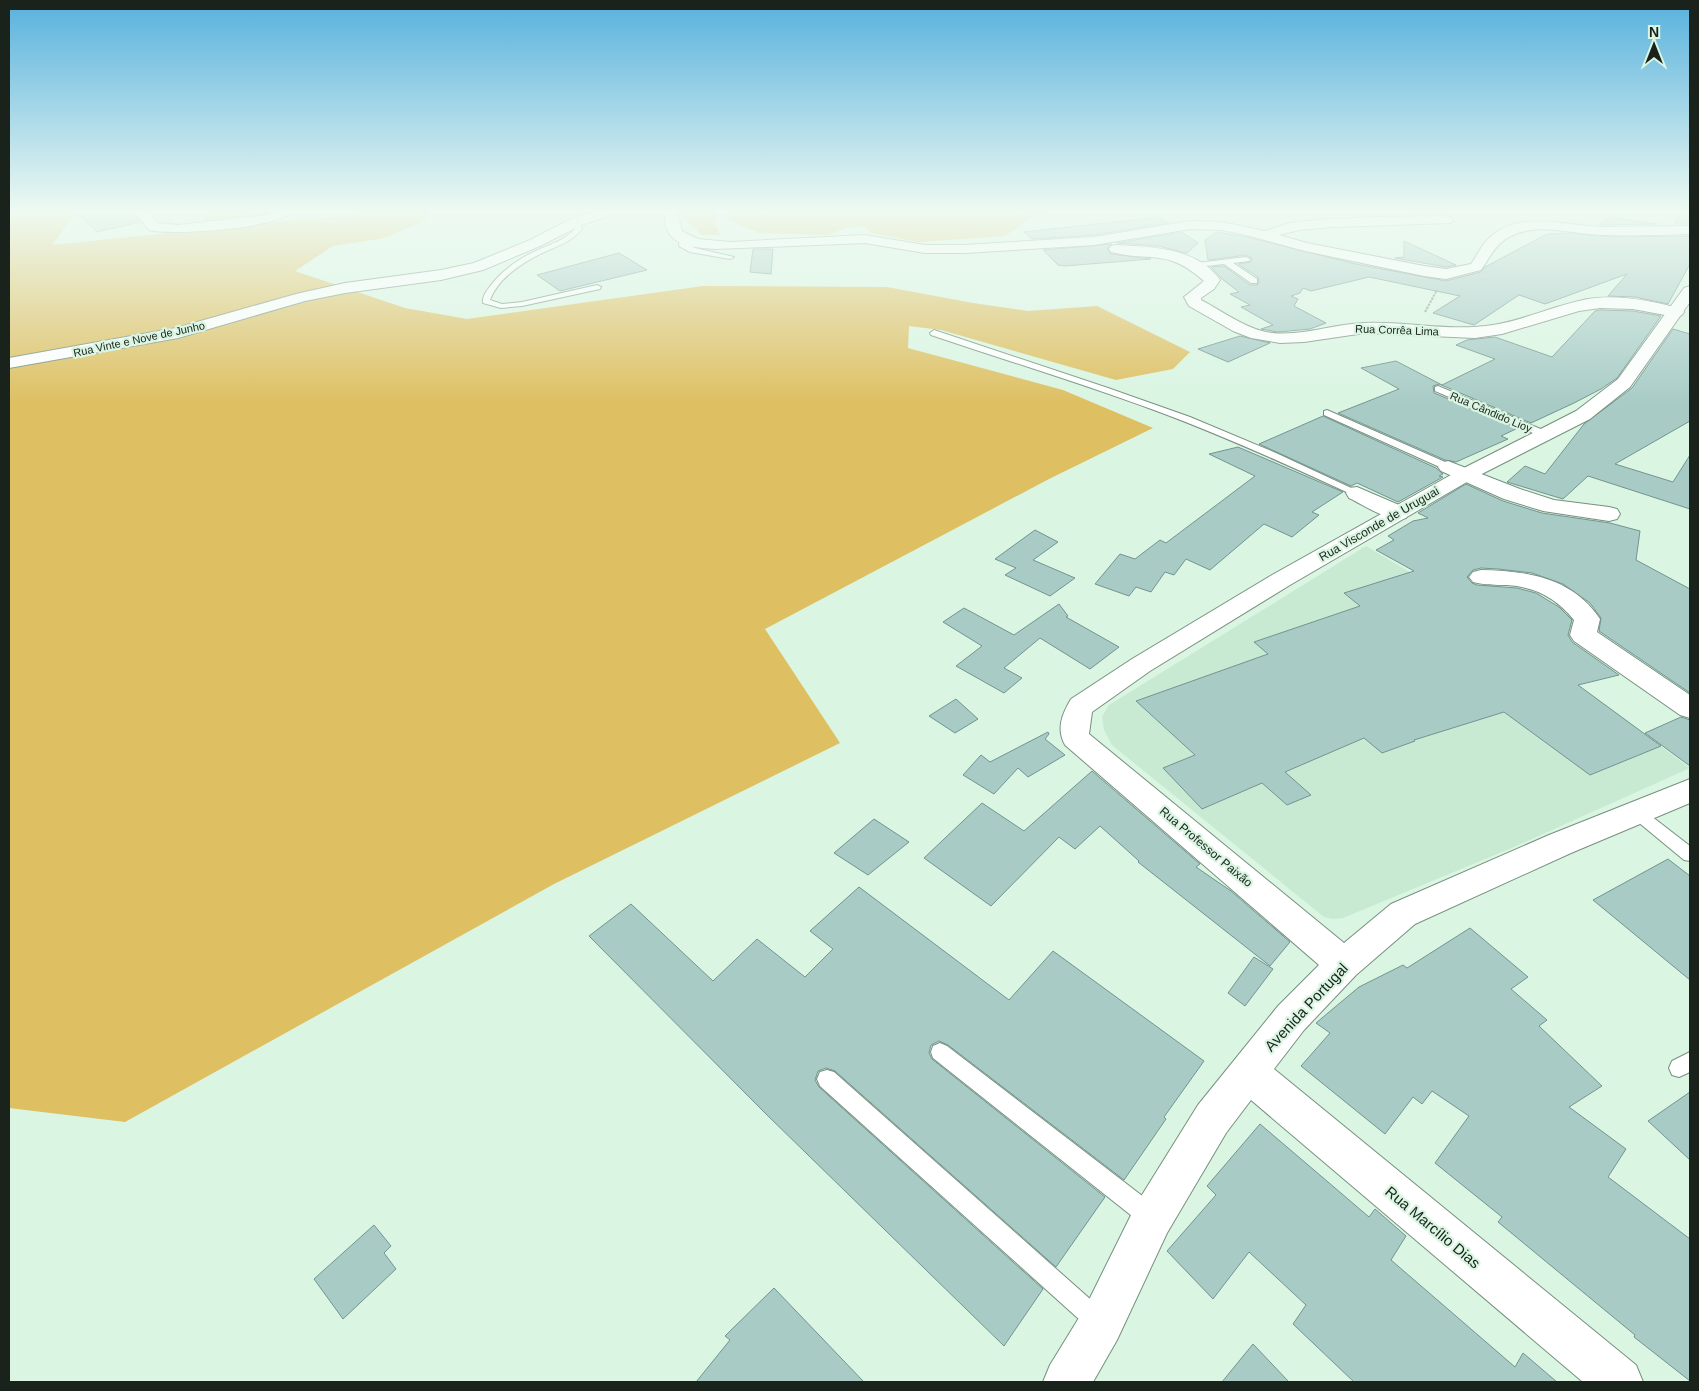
<svg xmlns="http://www.w3.org/2000/svg" width="1699" height="1391" font-family="Helvetica,sans-serif">
  <rect width="100%" height="100%" fill="#daf5e2"/>
  <!-- built -->
  <path fill="#c8ead2" d="M1366 546 1468 607 1621 716 1690 768 1514 847 1343 918 1333 919 1324 917 1112 745 1104 730 1102 717 1109 705Z"/>
  <!-- green -->
  <path fill="#debf61" d="M9 210H89L73 217 52 245 315 218 352 216 354 210H432L422 222 384 238 333 246 295 271 405 308 467 319 703 286 887 287 973 303 1028 311 1097 306 1190 352 1173 369 1116 380 941 330 909 326 908 348 1063 390 1153 428 1049 479 765 629 840 743 554 884 125 1122 9 1108Z
    M207 210H274L264 216 204 223Z
    M675 210H717L715 224 720 235H702Z
    M729 210H1058L1048 211 1031 218 1005 236 919 242 871 233 864 226 846 228 828 235 759 233 728 220Z"/>
  <!-- building -->
  <path fill="#a8cbc6" stroke="#739490" d="M74 210H131L140 222 97 232Z
    M1681 210H1690V224H1675Z
    M1160 217 1168 223 1094 235 1032 239 1024 232Z
    M1611 217 1657 224 1599 225Z
    M1182 232 1198 243 1187 253 1158 246 1117 243Z
    M1217 232 1242 236 1356 264 1446 281 1481 272 1485 267 1547 234 1568 233 1613 237 1690 236V264L1668 304 1635 297 1608 296 1627 274 1545 304 1519 295 1474 325 1433 313 1460 296 1369 277 1311 291 1303 288 1300 293 1291 296 1298 299 1294 306 1326 323 1310 329 1278 332 1261 329 1273 325 1241 307 1250 305 1230 294 1239 292 1222 279 1211 267 1224 266 1250 285H1257L1259 283 1258 277 1238 264 1251 262 1252 258 1247 255 1208 260 1205 240Z
    M1404 241 1456 265 1446 267 1395 258 1404 257Z
    M1112 244 1107 248 1111 254 1151 259 1065 266 1058 265 1043 250Z
    M753 249H773L771 274 750 272Z
    M619 253 647 270 560 291 537 275Z
    M1600 310 1633 311 1661 316 1617 378 1601 389 1574 403 1531 423 1439 384 1433 386 1434 393 1518 428 1501 436 1508 439 1456 462 1445 460 1338 413 1399 389 1361 368 1396 361 1442 385 1495 359 1456 345 1467 340 1495 337 1552 357 1595 311Z
    M1673 329 1690 334V421L1615 464 1673 482 1690 455V509L1588 476 1563 499 1507 482 1525 466 1545 474 1584 424 1632 388Z
    M1240 336 1270 343 1228 362 1198 349Z
    M1323 416 1436 468 1443 474 1439 476 1443 477 1398 502 1357 483 1351 486 1259 444Z
    M1238 447 1343 492 1312 512 1319 515 1292 537 1264 524 1210 570 1186 559 1174 575 1165 572 1151 592 1136 587 1129 596 1095 584 1120 554 1135 559 1160 540 1166 543 1255 476 1209 454Z
    M1466 484 1503 501 1542 513 1610 523 1640 531 1636 560 1690 589V693L1599 631 1601 618 1590 603 1563 584 1532 573 1498 569 1481 568 1473 570 1467 577 1472 583 1477 585 1517 588 1536 593 1559 607 1572 620 1568 635 1572 642 1619 675 1578 685 1661 746 1590 775 1504 712 1414 740 1415 741 1382 753 1364 738 1285 772 1311 795 1287 805 1262 783 1202 809 1163 768 1195 755 1136 701 1268 654 1254 642 1360 606 1344 593 1414 571 1376 550 1394 540 1388 536 1413 521 1428 518 1418 513Z
    M1035 530 1058 542 1033 560 1075 578 1050 596 1005 575 1016 568 995 559Z
    M1059 604 1068 616 1066 617 1119 647 1090 669 1040 638 1004 668 1022 678 1004 693 956 666 982 646 943 622 964 608 1014 635Z
    M956 699 978 719 955 733 929 716Z
    M1681 717 1690 720V766L1645 733Z
    M1048 732 1049 734 1045 739 1065 755 1028 777 1018 768 994 794 963 775 981 755 990 762Z
    M1092 771 1200 864 1196 867 1231 891 1290 942 1270 966 1138 862 1139 861 1100 826 1075 849 1059 837 991 906 924 858 982 803 1024 831Z
    M874 819 909 842 868 875 834 853Z
    M1668 859 1690 876V980L1593 900Z
    M859 887 1009 1000 1053 951 1204 1061 1164 1117 1166 1119 1124 1180 948 1045 939 1041 931 1045 929 1053 932 1059 1105 1197 1056 1267 835 1071 826 1068 818 1071 815 1080 819 1087 1043 1289 1004 1346 766 1114 589 936 631 904 713 981 757 939 805 977 833 949 810 931Z
    M1470 928 1528 977 1511 989 1547 1020 1539 1026 1602 1086 1569 1107 1626 1149 1608 1177 1690 1239V1381L1634 1337 1635 1335 1498 1222 1502 1217 1435 1163 1469 1116 1432 1091 1422 1104 1413 1097 1385 1134 1301 1066 1330 1033 1316 1023 1359 987 1403 965 1407 968Z
    M1254 957 1273 969 1245 1006 1228 993Z
    M1690 1092V1160L1648 1121Z
    M1260 1124 1369 1217 1375 1209 1406 1236 1391 1260 1515 1367 1523 1353 1557 1382H1354L1293 1324 1306 1305 1249 1252 1213 1299 1167 1251 1216 1195 1207 1186Z
    M374 1225 391 1246 384 1253 396 1269 343 1319 314 1279Z
    M774 1288 864 1382H696L730 1340 725 1336Z
    M1253 1344 1289 1382H1222Z"/>
  <g fill="none" stroke-linecap="round" stroke-linejoin="round">
    <defs>
      <path id="lane" d="M576 220 578 221 582 229C572 242 557 246 542 253 522 263 498 278 490 300L502 304 522 302 597 285 601 287 600 289 522 306 501 308 483 303C482 298 485 293 488 289 500 272 519 258 538 250 551 244 565 240 575 229L573 222Z
        M680 237H684L686 243 695 248 734 257 730 259 690 252 679 246Z
        M1246 257 1250 259 1249 261 1233 263 1257 279V283H1251L1224 264 1197 267 1193 265 1197 263Z
        M934 330 1108 388 1190 417 1276 453 1362 493 1361 495H1353C1288 465 1222 435 1154 410 1080 383 1005 360 931 335L930 333Z
        M1438 386 1548 432 1549 434 1548 436H1540L1435 391V387Z
        M1327 410 1452 465 1453 467 1452 469H1444L1324 415V411Z
        M1637 807 1642 809 1690 846V861L1684 860 1632 817 1629 813 1632 809Z
        M940 1043 947 1046 1158 1208 1161 1216 1158 1224 1150 1227 1142 1224 933 1058 931 1052 933 1046Z
        M1690 1052V1072L1679 1077 1672 1075 1669 1068 1672 1061Z
        M827 1070 834 1072 1107 1314 1110 1322 1107 1330 1099 1333 1091 1330 820 1086 817 1079 820 1072Z"/>
      <path id="street" d="M133 210H147L158 223 178 225 267 215 279 210H296C282 228 172 236 149 230Z
        M599 210H619L617 213 581 225 540 246 483 270 441 280 345 293 305 301 178 338 9 368V358L176 328 296 294 345 283 441 270 474 263 530 240 571 219Z
        M662 210H677L682 231 698 239 730 242 865 235 925 245H964L1094 237 1190 221 1222 222 1265 231 1290 223 1316 220 1376 217 1446 216 1451 217 1453 220 1451 223 1333 227 1299 230 1279 235 1307 243 1424 266 1446 269 1471 264C1477 256 1481 246 1488 239 1519 209 1565 226 1602 227 1631 227 1661 226 1690 226V234C1661 235 1631 236 1602 235 1572 234 1539 222 1511 236 1496 243 1490 257 1481 270L1446 279 1424 276 1305 251 1242 234 1222 230 1190 229 1094 245 964 253H925L865 243 716 249C700 248 673 247 667 229 664 222 667 216 662 210Z
        M1116 245C1151 247 1197 247 1220 280L1214 289 1201 298V300C1222 311 1243 327 1266 332 1299 338 1331 324 1364 323 1407 321 1450 332 1493 325 1525 320 1555 305 1588 299 1618 294 1652 301 1682 309L1684 312 1682 315 1676 317 1633 309 1600 308 1579 311 1502 334 1475 338 1365 333 1304 342 1280 343 1251 338 1233 331 1189 306 1184 297 1204 281C1167 248 1152 262 1111 252L1109 249 1111 246Z
        M1448 461 1520 489 1554 500 1609 507 1617 509 1620 514 1617 519 1609 521 1543 511 1504 499 1441 471 1438 467 1441 463Z
        M1357 487 1406 508 1409 513 1406 518C1387 522 1366 506 1349 498L1346 493 1349 488Z
        M1481 570C1527 571 1572 577 1600 619L1597 632 1690 695V718L1680 715 1574 641 1570 635 1574 620C1556 598 1536 587 1507 585 1496 585 1484 585 1473 582L1469 577 1473 572Z"/>
      <path id="secondary" d="M1690 286V302L1630 387 1590 419 1472 479 1290 585 1150 671 1092 712 1089 734 1344 943 1391 904 1549 835 1690 779V803L1571 853 1415 924 1356 975 1304 1030 1274 1069 1636 1365 1643 1382H1583L1251 1100 1226 1133 1167 1233 1117 1340 1093 1382H1043L1050 1365 1085 1308 1137 1203 1198 1105 1278 1006 1319 965 1065 745C1056 729 1062 714 1071 699L1132 659 1272 575 1458 471 1576 411 1618 379 1684 288Z"/>
    </defs>
    <!-- lane casing -->
    <use href="#lane" stroke="#77907f" stroke-width="2"/>
    <!-- street casing -->
    <use href="#street" stroke="#77907f" stroke-width="2"/>
    <!-- secondary casing -->
    <use href="#secondary" stroke="#77907f" stroke-width="2"/>
    <!-- path -->
    <path stroke="#879b8d" stroke-width="2" stroke-dasharray="2.5 1" stroke-linecap="butt" d="M1425 312 1437 290"/>
    <!-- lane -->
    <use href="#lane" fill="#fff" fill-rule="evenodd"/>
    <!-- street -->
    <use href="#street" fill="#fff" fill-rule="evenodd"/>
    <!-- secondary -->
    <use href="#secondary" fill="#fff" fill-rule="evenodd"/>
  </g>
  <!-- sky -->
  <linearGradient id="sky" x2="0" y2="1"><stop stop-color="#57b1dd"/><stop offset="0.52" stop-color="#eefaf2"/><stop offset="1" stop-color="#eefaf2" stop-opacity="0"/></linearGradient>
  <rect width="1699" height="405" fill="url(#sky)"/>
  <g text-anchor="middle" dominant-baseline="central" stroke-width="4.5" stroke-linejoin="round" paint-order="stroke">
    <!-- far-street labels -->
    <g font-size="11" fill="#19231c" stroke="#daf5e2">
      <text transform="translate(1397 330) rotate(2)">Rua Corrêa Lima</text>
      <text transform="translate(139 339) rotate(-12)">Rua Vinte e Nove de Junho</text>
      <text transform="translate(1491 412) rotate(23)">Rua Cândido Lioy</text>
    </g>
    <!-- street labels -->
    <g font-size="12" fill="#19231c" stroke="#daf5e2">
      <text transform="translate(1379 524) rotate(-30)">Rua Visconde de Uruguai</text>
      <text transform="translate(1206 847) rotate(40)">Rua Professor Paixão</text>
    </g>
    <!-- near-street labels -->
    <g font-size="15" fill="#19231c" stroke="#daf5e2">
      <text transform="translate(1306 1007) rotate(-47)">Avenida Portugal</text>
      <text transform="translate(1433 1227) rotate(40)">Rua Marcílio Dias</text>
    </g>
  </g>
  <!-- border -->
  <rect width="1699" height="1391" fill="none" stroke="#19231c" stroke-width="20"/>
  <!-- north arrow -->
  <g transform="translate(1654 45)" stroke="#daf5e2" stroke-width="4" paint-order="stroke">
  <path d="M0-4L9 19L0 12L-9 19Z" fill="#19231c"/>
  <text y="-8" font-size="14" font-weight="bold" text-anchor="middle" fill="#19231c">N</text>
  </g>
</svg>
